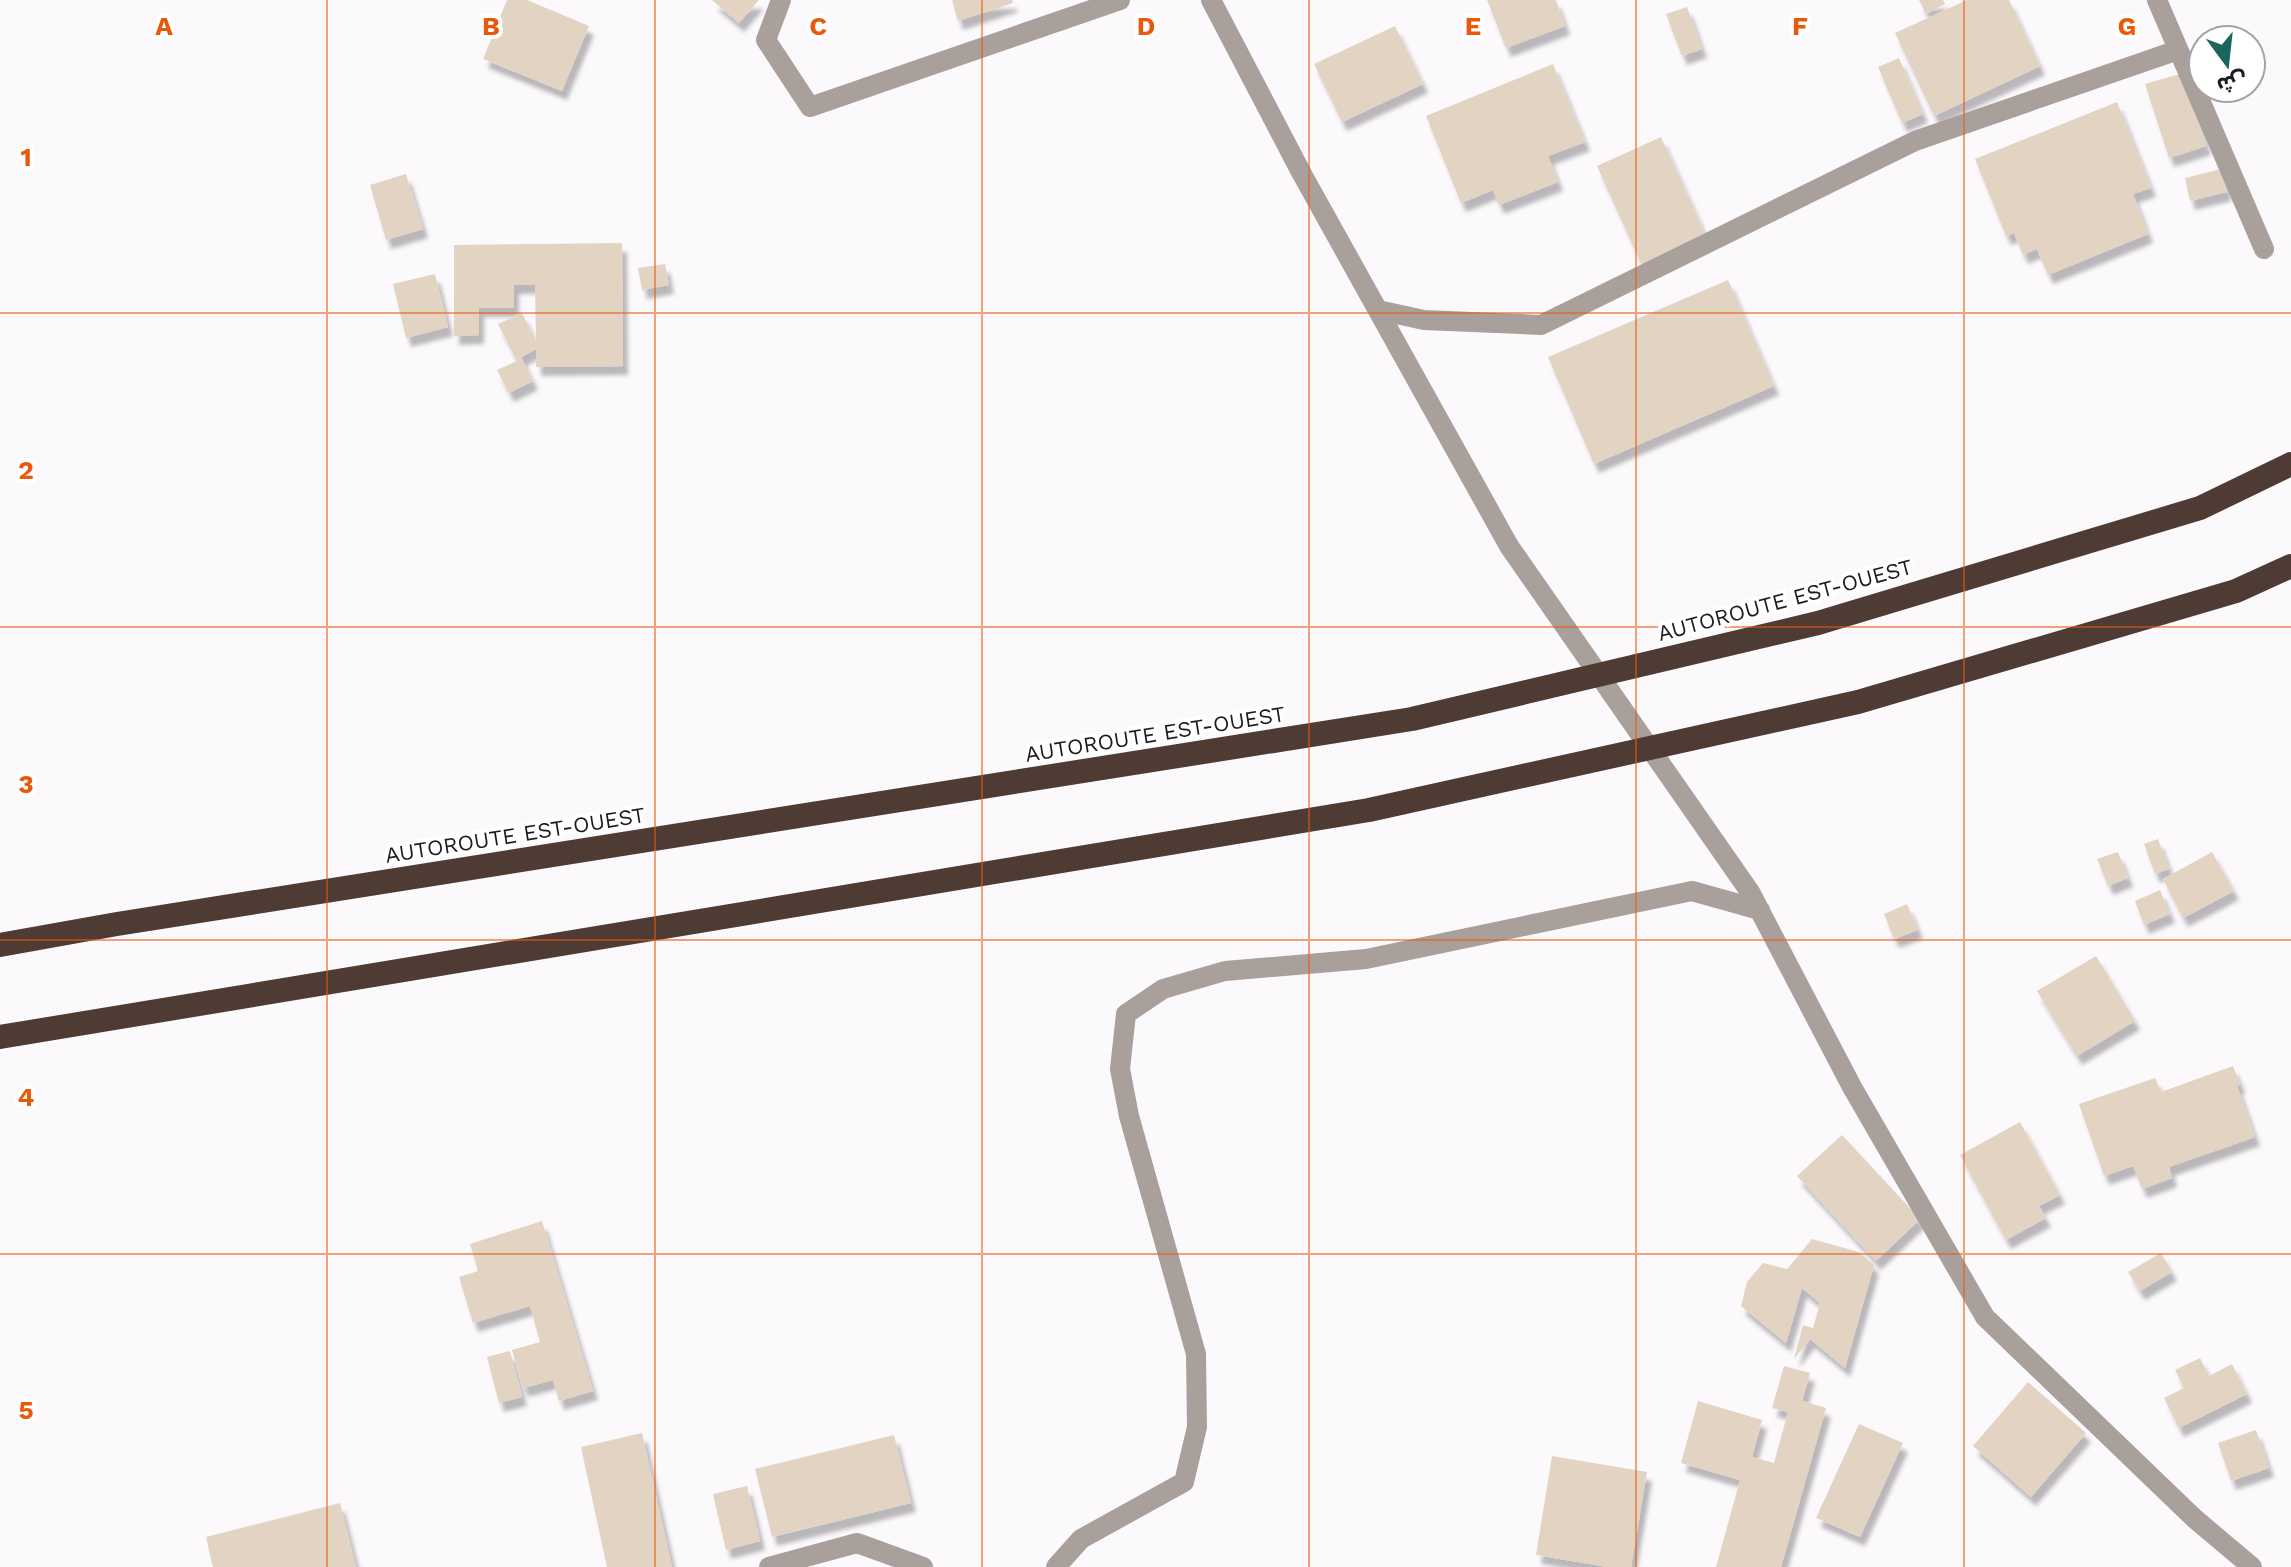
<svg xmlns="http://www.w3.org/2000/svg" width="2291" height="1567" font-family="'Work Sans','Noto Sans Arabic',sans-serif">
  <defs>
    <filter id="shadow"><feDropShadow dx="5" dy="9" stdDeviation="2" flood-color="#0004"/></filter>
  </defs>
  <rect width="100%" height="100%" fill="#fcf9fd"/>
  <!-- building -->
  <path fill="#e2d3c2" filter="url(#shadow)" d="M507 0H527L589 26 562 91 483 59Z
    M712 0H759L739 23Z
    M952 0H1012L1013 3 958 21Z
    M1487 0H1556L1565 26 1506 48Z
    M1919 0H1943L1945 4 1926 14Z
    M1967 0H2009L2040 66 1934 116 1895 33Z
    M1687 7 1702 49 1682 56 1666 14Z
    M1395 26 1423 84 1342 122 1314 64Z
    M1899 58 1923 114 1902 123 1878 67Z
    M1553 64 1585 142 1548 156 1558 182 1499 205 1493 190 1461 203 1426 116Z
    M2183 73 2206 146 2169 158 2145 84Z
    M2117 102 2151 188 2133 194 2148 234 2048 275 2037 249 2023 255 2014 233 2006 236 1975 159Z
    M1661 137 1707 239 1643 268 1597 166Z
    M2221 169 2227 192 2190 201 2185 178Z
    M406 174 423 229 386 240 370 185Z
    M622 243 623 366 536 367V349L521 357 533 381 509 393 497 370 517 361 498 324 522 313 536 341 535 285H514V308H479V335L454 336V245Z
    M665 264 669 285 642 290 638 268Z
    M435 274 448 327 406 338 393 284Z
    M1728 280 1774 386 1594 464 1548 357Z
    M2158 839 2169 869 2155 874 2144 844Z
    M2118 852 2128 878 2108 886 2097 859Z
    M2212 852 2234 891 2183 918 2163 879Z
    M2160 890 2170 914 2144 925 2135 901Z
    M1907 904 1918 930 1894 939 1884 914Z
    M2096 956 2135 1021 2077 1056 2037 991Z
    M2233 1066 2240 1084 2237 1086 2255 1137 2169 1167 2172 1178 2142 1189 2133 1166 2104 1176 2079 1104 2155 1078 2161 1092Z
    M2020 1122 2060 1195 2039 1206 2046 1218 2006 1240 1960 1155Z
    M1842 1135 1920 1219 1876 1261 1797 1176Z
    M542 1221 593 1391 559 1401 553 1380 523 1388 512 1350 540 1342 530 1306 473 1323 459 1277 478 1271 470 1244Z
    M1812 1239 1859 1252 1874 1265 1845 1368 1810 1339 1794 1359 1803 1325 1813 1328 1820 1303 1802 1288 1786 1343 1741 1306 1747 1282 1763 1263 1787 1269Z
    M2161 1253 2172 1272 2140 1291 2128 1272Z
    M510 1351 522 1397 499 1403 487 1357Z
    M2200 1358 2209 1376 2232 1364 2247 1394 2179 1428 2164 1398 2184 1388 2175 1370Z
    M1784 1366 1810 1373 1802 1401 1826 1408 1781 1567H1716L1740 1480 1681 1463 1698 1401 1762 1420 1752 1457 1774 1463 1788 1412 1772 1408Z
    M2028 1382 2086 1433 2031 1497 1973 1446Z
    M1859 1424 1903 1443 1860 1537 1816 1518Z
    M2256 1430 2269 1468 2231 1481 2218 1443Z
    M642 1433 672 1567H607L581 1447Z
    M894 1435 911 1503 772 1537 755 1469Z
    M1552 1456 1647 1472 1631 1567H1608L1536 1555Z
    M747 1486 760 1541 726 1550 713 1494Z
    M340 1503 356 1567H213L206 1537Z"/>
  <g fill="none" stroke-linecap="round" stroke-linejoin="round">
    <!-- minor -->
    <path stroke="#a99f9b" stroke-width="20" d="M781 0 766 40 810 107 1120 0
      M1211 0 1302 174 1509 546 1750 892 1852 1087 1985 1317 2194 1518 2252 1567
      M2157 0 2264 249
      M1378 310 1424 320 1541 325 1915 141 2178 50
      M769 1567 857 1543 923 1567
      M1056 1567 1081 1539 1184 1482 1197 1427 1196 1354 1129 1116 1120 1069 1126 1014 1163 989 1225 971 1366 959 1692 891 1760 910"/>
    <!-- highway -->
    <path stroke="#4e3b34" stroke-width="24" d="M0 945 117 924 1412 719 1818 623 2200 508 2291 464
      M0 1037 1369 810 1858 702 2236 591 2291 566"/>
  </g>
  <!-- grid -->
  <path fill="none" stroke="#e8590c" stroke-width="2" stroke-opacity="0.55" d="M327 0V1567M655 0V1567M982 0V1567M1309 0V1567M1636 0V1567M1964 0V1567M0 313H2291M0 627H2291M0 940H2291M0 1254H2291"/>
  <g text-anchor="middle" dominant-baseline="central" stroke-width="8" stroke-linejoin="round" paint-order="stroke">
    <!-- street labels -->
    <g font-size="22" fill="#201a21" stroke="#fff">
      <text transform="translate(1785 600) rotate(-15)">AUTOROUTE EST-OUEST</text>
      <text transform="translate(1155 734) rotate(-9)">AUTOROUTE EST-OUEST</text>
      <text transform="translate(515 835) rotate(-9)">AUTOROUTE EST-OUEST</text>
    </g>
  </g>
  <g font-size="26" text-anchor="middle" font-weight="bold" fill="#e8590c" stroke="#fff" stroke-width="8" stroke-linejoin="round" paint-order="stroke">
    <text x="164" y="35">A</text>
    <text x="491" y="35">B</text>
    <text x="818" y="35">C</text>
    <text x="1146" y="35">D</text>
    <text x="1473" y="35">E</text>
    <text x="1800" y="35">F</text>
    <text x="2127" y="35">G</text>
    <text x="26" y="166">1</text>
    <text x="26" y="479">2</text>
    <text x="26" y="793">3</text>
    <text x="26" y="1106">4</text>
    <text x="26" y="1419">5</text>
  </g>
  <!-- north arrow -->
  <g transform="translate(2227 64) rotate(165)"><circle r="38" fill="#ffffff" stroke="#a6a3a6" stroke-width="2"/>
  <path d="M0-6L14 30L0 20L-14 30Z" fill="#1a665f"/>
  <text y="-12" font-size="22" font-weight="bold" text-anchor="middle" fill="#201a21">ش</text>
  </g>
</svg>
